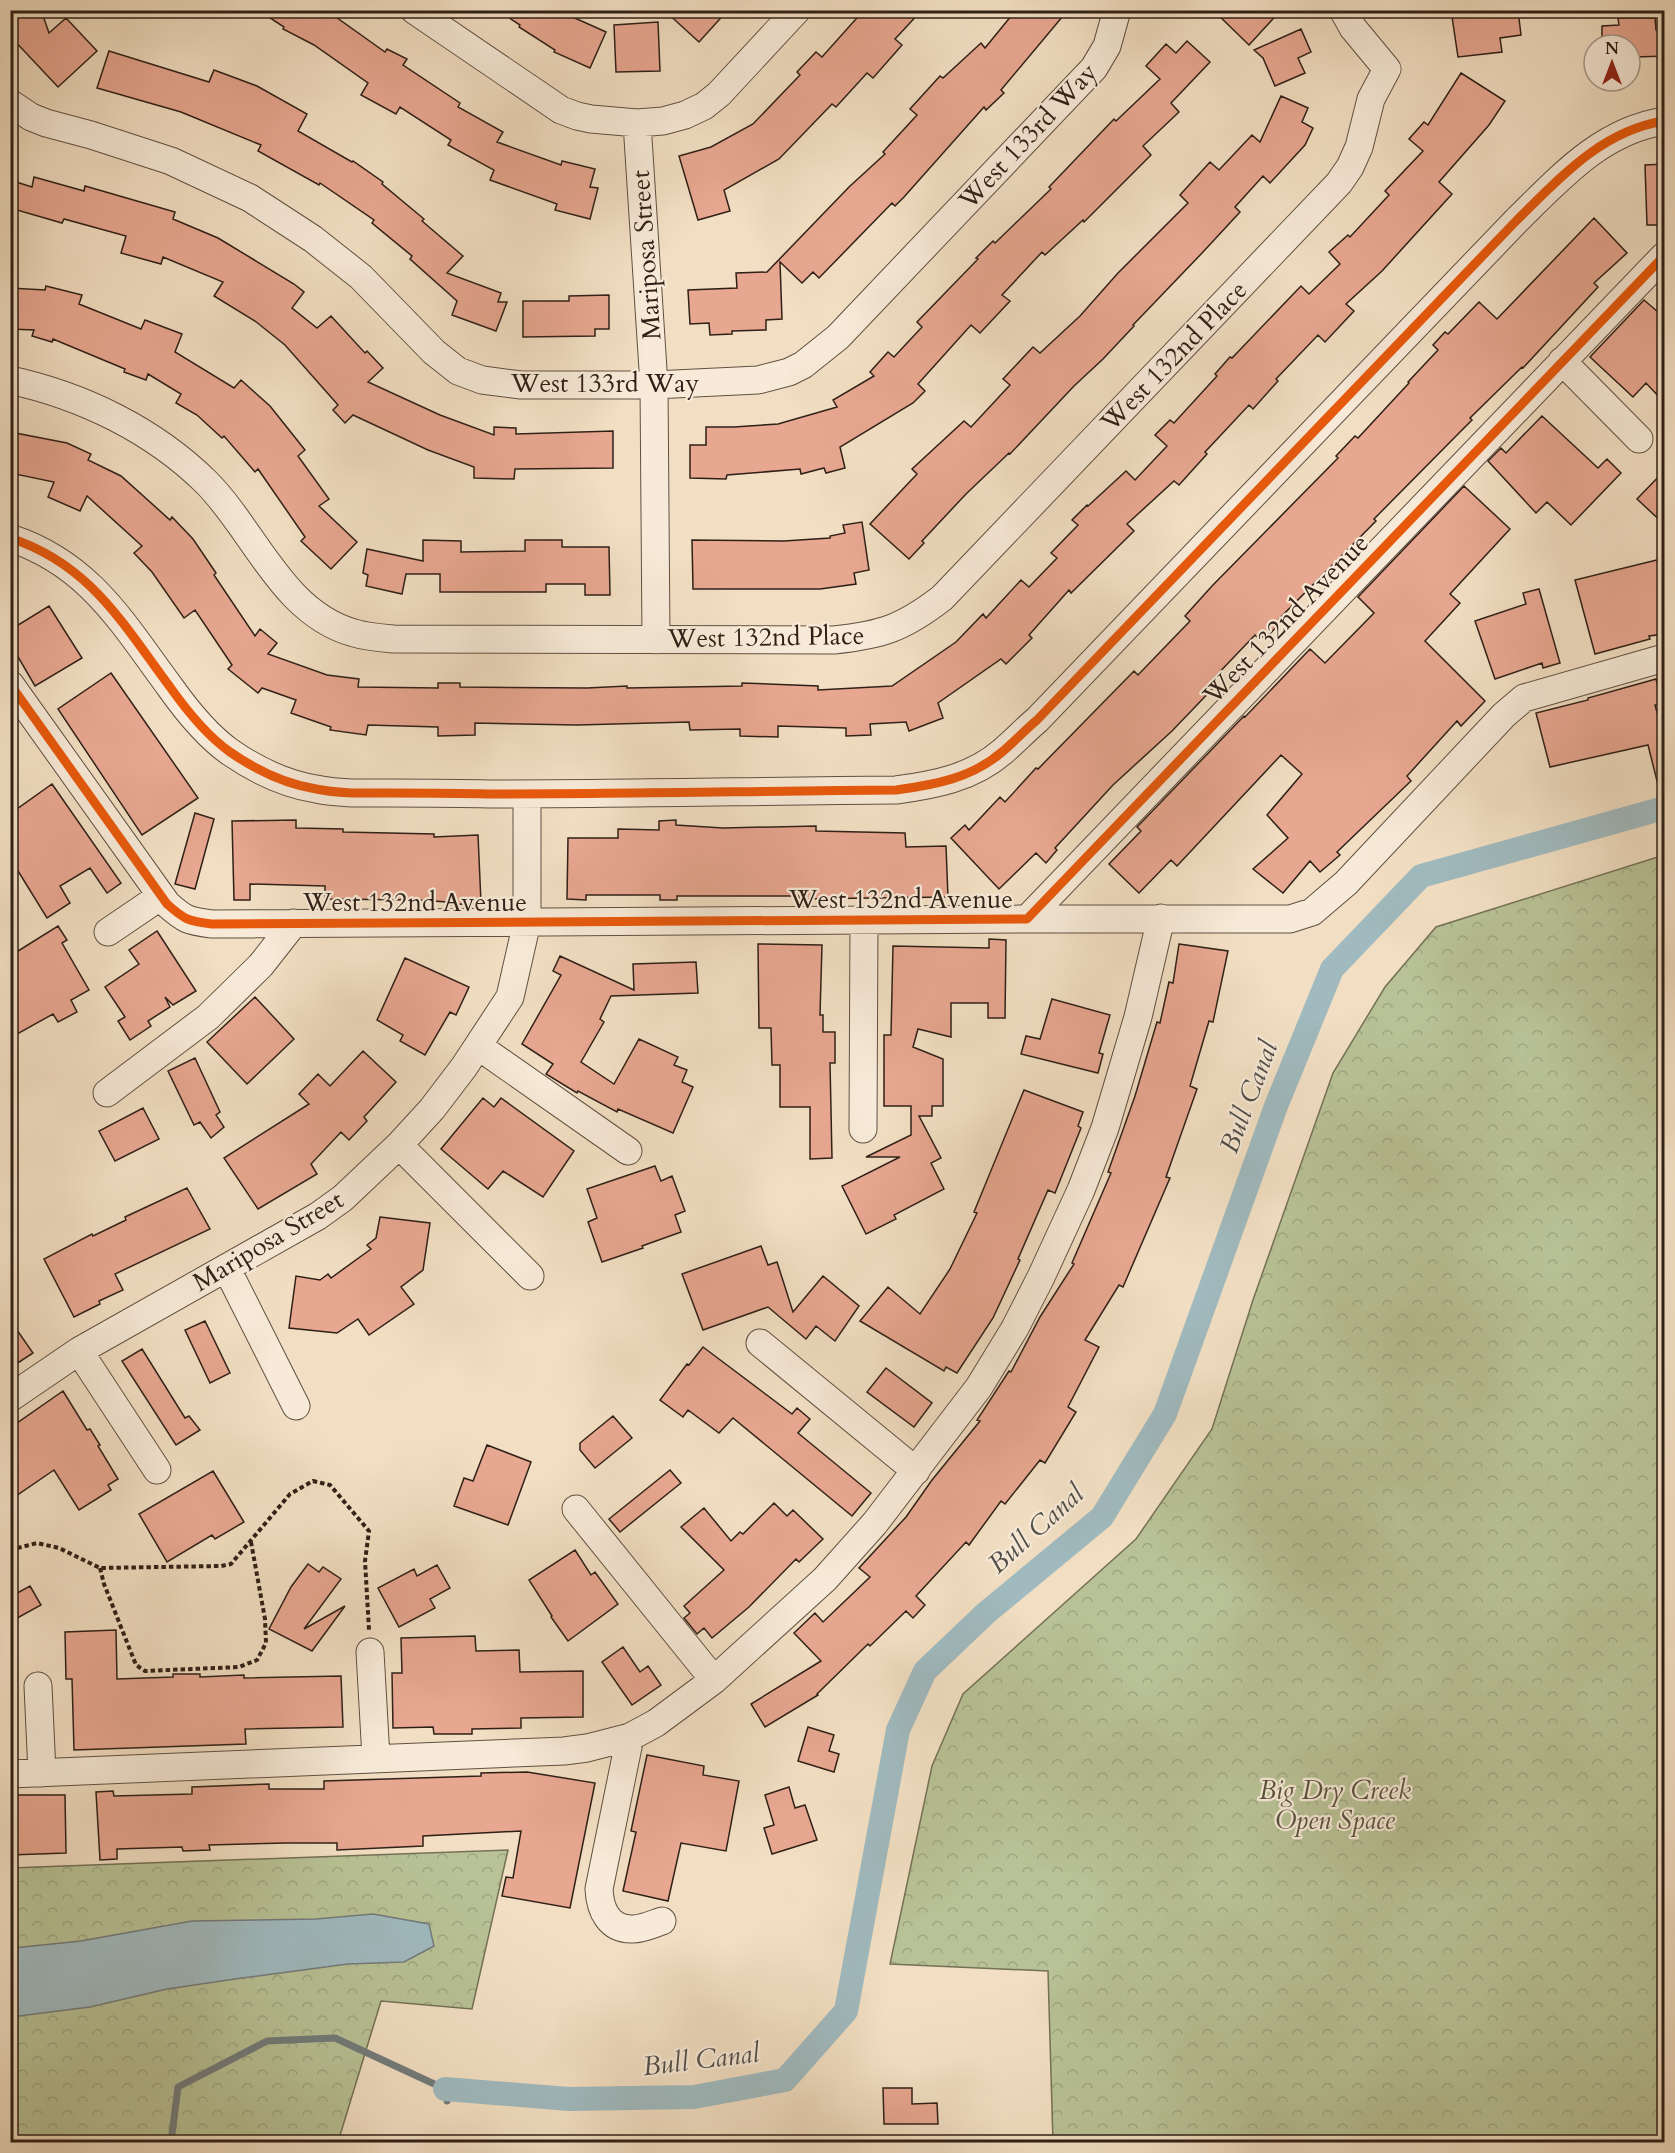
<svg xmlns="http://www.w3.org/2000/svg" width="1675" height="2153" font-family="Cardo,serif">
  <defs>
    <pattern id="park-crowns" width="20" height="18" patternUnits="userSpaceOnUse" patternTransform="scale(1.5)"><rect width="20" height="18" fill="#b8c296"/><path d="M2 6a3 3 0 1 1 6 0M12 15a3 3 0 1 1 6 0" fill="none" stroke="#9ea681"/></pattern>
  </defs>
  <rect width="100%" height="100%" fill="#f2dfc3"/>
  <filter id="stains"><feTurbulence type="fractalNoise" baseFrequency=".00333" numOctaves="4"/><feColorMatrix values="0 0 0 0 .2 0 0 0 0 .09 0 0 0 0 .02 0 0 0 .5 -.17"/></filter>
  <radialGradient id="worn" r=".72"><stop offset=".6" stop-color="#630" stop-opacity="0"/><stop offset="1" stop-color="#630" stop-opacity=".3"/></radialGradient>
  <!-- park -->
  <path fill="url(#park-crowns)" stroke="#747156" stroke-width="1.5" d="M1664 855V2142H1053L1048 1971 890 1964 932 1766 963 1694 1136 1539 1212 1429 1253 1300 1333 1073 1385 987 1436 927Z
    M508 1850 472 2009 381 2001 338 2142H11L10 1868Z"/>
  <!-- water -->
  <path fill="#a0babf" stroke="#737c7c" stroke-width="1.5" d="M373 1914 429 1924 434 1946 404 1962 348 1964 242 1978 167 1989 90 2007 11 2017 10 1949 13 1948 81 1941 192 1921 316 1919Z"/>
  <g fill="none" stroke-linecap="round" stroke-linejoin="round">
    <!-- stream -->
    <path stroke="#737c7c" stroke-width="7" d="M171 2142 178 2087 267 2041 335 2038 445 2089 447 2101"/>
    <!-- canal -->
    <path stroke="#a0babf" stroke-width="24" d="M445 2089 569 2099 694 2097 785 2080 846 2011 898 1730 925 1671 986 1613 1102 1517 1165 1414 1276 1106 1332 969 1421 876 1664 808"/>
  </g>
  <!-- building -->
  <path fill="#e8a791" stroke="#2f2017" stroke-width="1.5" d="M10 10H41L49 33 66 18 97 51 58 87 10 36Z
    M258 10H326L385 52 387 49 407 59 403 65 460 103 458 107 503 132 497 142 561 165 562 161 595 169 590 187 598 188 590 219 555 210 557 204 490 180 494 170 448 145 451 140 400 107 396 114 361 95 368 83 314 45 283 29 284 27Z
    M497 10H557L606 32 590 68 554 52 555 50 519 27 520 25Z
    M664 10H728L699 42Z
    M864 10H922L895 39 902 45 873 78 867 73 836 107 832 104 779 159 724 190 730 211 698 220 679 156 711 147 753 124 800 75 797 72 816 52 822 57Z
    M1016 10H1068L1001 90 1004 93 986 110 984 107 904 197 895 206 892 203 819 278 813 272 802 283 780 262 782 319 766 320V330L732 331V334L710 335 709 323 690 324 688 290 737 288 736 273 767 272 849 187 885 154 883 152 917 115 910 109 940 76 943 78 981 43 985 48Z
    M1213 10H1281L1249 45Z
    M1451 10H1518L1521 35 1500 38 1502 52 1458 57Z
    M1618 18H1655L1656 30H1665V56L1636 57V52H1630V45H1602V26L1619 25Z
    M658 22 660 71 616 72 614 25Z
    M1301 29 1311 52 1298 58 1305 73 1275 86 1263 58 1254 50Z
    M1187 41 1210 62 1171 103 1179 112 1143 146 1151 155 1084 222 1083 220 1045 255 1042 252 1002 295 1010 301 980 333 971 325 918 384 925 391 913 403 840 447 845 468 826 473 824 468 801 474 800 469 727 475 726 479 690 478V445H706V427H734L778 424 837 407 833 400 874 376 870 372 888 352 894 357 922 327 917 322 978 259 976 258 993 241 995 243 1051 189 1049 187 1114 119 1116 121 1160 79 1146 66 1166 44 1176 53Z
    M109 51 209 82 214 70 257 86 307 114 298 131 352 162 353 161 383 182 382 184 424 219 422 221 463 256 447 273 501 293 498 302H507L496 331 452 315 457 301 410 259 412 256 372 223 374 220 320 183 319 185 258 151 261 145 181 112 97 88Z
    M1461 73 1505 101 1489 125 1439 182 1452 194 1382 271 1346 304 1354 311 1325 342 1318 335 1276 379 1278 381 1253 409 1249 405 1205 452 1207 454 1179 485 1174 481 1127 524 1134 531 1071 593 1069 590 1029 635 1032 638 1006 664 1001 659 938 703 943 718 909 731 906 722 870 724 871 735 846 736V728L778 726V737L740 736V729L690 730 689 722 577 725 475 723V735L438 736V727L368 725 366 735 330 730 331 727 291 713 296 700 262 688 258 693 228 669 232 665 195 610 184 618 152 572 134 553 142 546 87 496 80 511 48 497 54 482 10 473V432L67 443 91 454 88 460 121 476 170 520 172 517 193 539 216 573 214 575 255 636 260 629 277 643 268 654 327 675 359 679 358 687 438 688V683H460V687L587 688 627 686V688L742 686V683L818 686V690L892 686 956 642 983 614 986 618 1021 580 1029 587 1057 558 1051 553 1078 525 1072 520 1087 505 1088 506 1126 471 1135 480 1167 446 1155 435 1170 420 1174 423 1217 376 1215 374 1230 357 1232 358 1301 286 1309 294 1340 264 1329 252 1348 235 1350 237 1389 195 1385 191 1423 151 1409 139 1424 122 1428 125Z
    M1281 96 1308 108 1302 122 1313 128 1305 145 1270 183 1263 176 1235 207 1240 212 1203 252 1133 325 1134 326 1103 359 1074 386 1010 454 1009 453 966 494 922 541 924 543 909 559 870 524 917 474 912 469 964 421 971 427 1010 385 1003 379 1033 347 1040 353 1080 316 1118 273 1188 203 1180 195 1210 162 1219 170 1252 135 1260 142Z
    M1665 164V225H1647L1645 165Z
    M34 177 84 191 85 186 175 212 173 219 218 238 294 284 304 292 292 308 317 328 331 316 365 353 367 351 383 368 368 382 440 415 494 435V427L516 428V434L613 431V468L515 469 514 479 474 478V467L428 450 353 415 345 423 333 410 338 405 285 345 255 321 214 296 223 282 163 257 161 264 121 253 126 236 64 219 62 223 10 208V180L32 187Z
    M1594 218 1627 253 1594 283 1598 287 1523 368 1522 367 1470 418 1472 420 1460 432 1374 519 1376 521 1279 619 1282 621 1265 639 1260 634 1257 637 1255 635 1212 680 1217 684 1172 731 1113 785 1055 848 1057 850 1046 863 1036 853 999 889 951 838 965 825 969 830 1000 797 1005 802 1036 768 1038 769 1134 671 1138 675 1190 621 1185 616 1212 586 1338 458 1336 456 1355 436 1358 438 1409 383 1408 382 1438 350 1433 345 1445 332 1448 334 1479 302 1497 319Z
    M46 286 82 295 79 304 141 329 145 320 182 334 175 352 234 388 241 380 270 406 305 450 298 456 329 499 319 506 357 542 331 569 301 541 305 537 258 469 255 472 224 436 222 438 197 415 176 403 181 394 148 374 146 380 124 372 125 369 53 339 52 342 32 336 34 330 10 329V288L45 290Z
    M609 295V329H595V336L523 337V301H569V296Z
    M1644 300 1665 318V403L1646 383 1633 397 1590 357Z
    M1542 416 1598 468 1607 459 1621 473 1571 525 1547 502 1536 513 1488 461 1501 448 1506 453Z
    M1665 470V525L1637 499Z
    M1464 486 1510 529 1450 594 1460 603 1425 641 1485 701 1461 726 1457 721 1407 776 1411 781 1337 852 1340 855 1320 872 1310 861 1283 893 1253 869 1288 838 1267 815 1302 774 1281 755 1177 866 1171 860 1139 893 1109 864 1141 831 1137 827 1244 716 1245 717 1310 649 1325 663 1374 613 1358 597Z
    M862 522 869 570 854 573 856 584 820 589H693L692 540 784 541 830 538V536L845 533 843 525Z
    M423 540 461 541V552L525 551V540H562V547H609L610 595H585V584H546V592H440V574H406L402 594 366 586 368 575 363 573 367 549 423 561Z
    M1665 558V634L1649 636 1650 639 1595 654 1575 580Z
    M1539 589 1560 663 1543 668 1542 663 1495 679 1475 621 1526 604 1523 593Z
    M49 606 82 658 35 686 17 655 10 659V630Z
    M111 673 198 798 142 835 58 709Z
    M1656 679 1662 704 1655 705 1665 740V784L1658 785 1648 745 1550 767 1536 713 1588 700V698Z
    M52 784 121 883 107 893 90 868 60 886 70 903 47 918 10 858V814Z
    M195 813 214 819 195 889 175 884Z
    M296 820V828L343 829V832L434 834V837L478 835 481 903 447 905V902L418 900 325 899V886L250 884V900H234L232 821Z
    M676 820V825L723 828 816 826V831L905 833 906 847 946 846 948 897 799 899V896H677V900H660V895H586V900L567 899 568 838H618V829L659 830V821Z
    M58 926 67 940 62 943 89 990 71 1000 77 1012 58 1022 53 1014 10 1038V956Z
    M157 931 196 991 173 1005 165 997 170 1007 148 1021 151 1026 130 1040 118 1021 125 1017 105 987 139 964 129 950Z
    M989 939 1006 940 1005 1018H988V1003H951V1037L918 1029 913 1047 943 1059V1106H932V1116H919L941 1158 931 1163 944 1189 894 1215 896 1219 866 1234 842 1186 900 1157H866L911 1135V1106H884V1035H891L893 946 989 948Z
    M758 944 822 945 820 1015H823V1032H835V1063H830L832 1158 810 1159V1107H780V1065H772L771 1028H759Z
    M1179 944 1228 951 1213 1022 1209 1021 1190 1086 1197 1089 1166 1177 1170 1178 1123 1287 1119 1285 1085 1340 1099 1347 1068 1407 1076 1412 1045 1463 1040 1460 1005 1504 1001 1501 969 1545 966 1542 916 1596 925 1605 913 1618 906 1611 870 1646 868 1644 817 1694 818 1695 765 1727 751 1704 821 1661 794 1633 815 1613 823 1622 870 1577 859 1568 906 1517 932 1480 980 1421 977 1420 1009 1371 1011 1372 1040 1317 1074 1264 1072 1263 1111 1173 1108 1172 1135 1096 1157 1022 1160 1023 1169 982 1173 983Z
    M560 956 634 990 633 964 696 962 698 993 611 996 600 1019 604 1022 581 1062 614 1084 639 1039 678 1057 674 1065 687 1070 682 1082 693 1087 673 1133 618 1109 617 1112 578 1091 577 1093 546 1074 553 1064 522 1044 561 975 553 971Z
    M405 958 469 987 456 1015 450 1012 425 1055 400 1041 403 1035 377 1020Z
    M255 997 294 1039 247 1084 207 1042Z
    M1052 999 1110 1015 1099 1053 1103 1054 1098 1073 1021 1054 1026 1036 1040 1039Z
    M363 1051 396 1082 364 1117 367 1121 349 1140 341 1132 311 1164 317 1174 258 1209 224 1158 309 1104 299 1094 318 1074 330 1086Z
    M195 1058 220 1112 216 1115 224 1127 211 1138 200 1122 194 1125 168 1071Z
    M1024 1090 1083 1112 1078 1126 1081 1128 1055 1193 1048 1190 1018 1259 1020 1260 993 1318 957 1373 946 1367 944 1371 860 1321 888 1287 920 1314 950 1269 977 1213 974 1212Z
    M483 1098 494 1107 501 1098 574 1151 543 1197 503 1171 488 1189 441 1149Z
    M143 1108 159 1139 115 1161 99 1131Z
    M655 1166 661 1181 672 1176 685 1211 675 1215 681 1232 642 1246 643 1248 602 1262 588 1222 597 1218 587 1189Z
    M187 1188 210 1229 115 1274 123 1290 99 1301 100 1304 74 1317 44 1259 92 1234 93 1236 126 1220 125 1217Z
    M380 1217 430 1223 423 1270 401 1287 414 1304 369 1335 358 1319 337 1333 289 1328 296 1276 320 1280 328 1274 331 1278 371 1249 367 1245 376 1238Z
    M761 1246 768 1265 777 1262 793 1312 823 1276 859 1306 835 1341 816 1326 806 1339 768 1307 703 1330 682 1274Z
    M10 1320 33 1353 10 1368Z
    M205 1321 230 1373 210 1383 185 1330Z
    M703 1347 792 1414 797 1408 810 1419 798 1433 871 1493 852 1516 733 1418 719 1433 688 1410 683 1417 660 1400 687 1364 689 1365Z
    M142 1349 185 1418 189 1416 200 1430 176 1445 122 1361Z
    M886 1368 932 1403 914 1427 867 1392Z
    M63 1391 87 1430 90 1429 100 1445 98 1446 118 1479 108 1485 111 1490 79 1510 54 1470 10 1500V1428Z
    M613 1416 632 1438 595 1468 580 1450V1443Z
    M487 1445 531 1462 508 1525 454 1506 464 1478 473 1481Z
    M670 1470 681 1483 620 1532 609 1519Z
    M213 1471 244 1522 215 1539 212 1535 167 1562 139 1514Z
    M774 1503 787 1516 793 1510 823 1539 799 1562 796 1559 749 1607 712 1638 704 1628 697 1634 684 1618 690 1613 684 1606 724 1570 681 1527 704 1508 731 1541 740 1532 743 1534Z
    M575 1550 591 1575 595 1572 618 1604 568 1641 551 1617 552 1616 529 1580Z
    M308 1564 319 1572 323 1567 341 1579 304 1629 345 1606 312 1651 269 1629 291 1587Z
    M437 1565 450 1588 430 1599 435 1608 399 1627 378 1588 414 1569 417 1576Z
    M30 1586 41 1605 10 1622V1597Z
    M116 1630 117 1679 173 1677V1674H200V1677L244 1675V1678L341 1676 343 1727 245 1729 246 1744 74 1750 72 1679H66L65 1632Z
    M475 1636 476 1651 519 1650 520 1672 583 1671V1717L521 1718V1728L472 1729V1734H434L433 1727 393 1728 392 1673H402L401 1638Z
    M623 1647 640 1672 648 1666 661 1685 632 1705 602 1662Z
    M808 1727 834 1735 829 1751 839 1754 834 1772 798 1761Z
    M647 1755 704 1766 703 1775 739 1781 726 1851 681 1843 668 1901 623 1891 636 1832 631 1831Z
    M527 1772 595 1783 570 1908 502 1896 506 1877 513 1878 521 1831 423 1836V1846L337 1850V1843H285L209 1845 210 1850 183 1851 182 1847 117 1849V1859L100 1860 96 1792 113 1791 114 1796 192 1794V1787L269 1784V1789H324V1781L481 1776V1773Z
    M789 1787 795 1808 805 1805 817 1840 772 1854 764 1828 774 1825 765 1795Z
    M10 1795H65L66 1853 10 1855Z
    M883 2088H912V2104L937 2103 938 2124H884Z"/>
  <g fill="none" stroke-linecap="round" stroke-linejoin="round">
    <defs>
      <path id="minor" d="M414 10 561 110 577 116 591 119 637 123 663 121 685 115 704 106 719 94 797 10
        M10 103 31 117 46 123 91 135 171 161 250 198 313 239 361 277 434 352 458 371 482 380 521 385H654L758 380 789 372 803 365 838 337 1094 68 1107 46 1117 10
        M637 123 654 385 656 640
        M1562 361 1639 439
        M10 380C83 396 153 430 206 482 255 531 282 613 354 633 367 637 381 638 394 639L834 640C882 635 903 628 942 598L1339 183 1350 167 1359 147 1371 99 1387 69 1353 28 1343 10
        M10 538C90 564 123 624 170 687 187 711 206 735 230 752 256 770 285 784 316 789 341 794 365 793 390 793 423 793 456 793 489 794 625 794 761 791 896 790 934 785 972 778 1002 752 1014 742 1025 730 1037 720L1517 220C1560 178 1601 131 1664 121
        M10 684 167 904C185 920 188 921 212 924L1027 919 1664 256
        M1027 919H1290L1312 912 1346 883 1504 715 1524 698 1664 658
        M108 932 161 896
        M478 1046 628 1151
        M107 1093 208 1017 261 965 294 923
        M863 1129 864 920
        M399 1145 530 1276
        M227 1269 296 1406
        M760 1343 916 1471
        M79 1351 157 1470
        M10 1398 79 1351 318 1216 343 1198 399 1145 432 1109 464 1067 510 997 527 922V794
        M576 1509 714 1680
        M370 1652 376 1758
        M38 1686 42 1773
        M630 1737 599 1889C600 1910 609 1930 633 1929 642 1929 653 1924 662 1921
        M10 1774 564 1751 587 1748 630 1737 656 1723 714 1680 825 1579 875 1523 979 1387 1015 1328 1041 1277 1081 1190 1105 1128 1138 1017 1161 918"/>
    </defs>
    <!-- minor casing -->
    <use href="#minor" stroke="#605042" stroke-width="29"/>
    <!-- path -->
    <path stroke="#2f2017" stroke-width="4" stroke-dasharray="4.5 3" stroke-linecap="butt" d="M10 1550 37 1543 59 1548 100 1568 221 1566 231 1564 290 1494 313 1481 330 1485 369 1531 365 1561 369 1630
      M100 1568 104 1584 136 1665 145 1671 239 1667 257 1660 266 1643 265 1619 251 1542"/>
    <!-- minor -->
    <use href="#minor" stroke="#f7ead8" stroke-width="27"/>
    <defs>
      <path id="cycleway" d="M10 538C90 564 123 624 170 687 187 711 206 735 230 752 256 770 285 784 316 789 341 794 365 793 390 793 423 793 456 793 489 794 625 794 761 791 896 790 934 785 972 778 1002 752 1014 742 1025 730 1037 720L1517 220C1560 178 1601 131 1664 121
        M10 684 167 904C185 920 188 921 212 924L1027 919 1664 256"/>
    </defs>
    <!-- cycleway casing -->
    <use href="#cycleway" stroke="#f7ead8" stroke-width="13"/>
    <!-- cycleway -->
    <use href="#cycleway" stroke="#e8590c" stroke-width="9"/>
  </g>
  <g text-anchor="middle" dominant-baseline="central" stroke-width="4.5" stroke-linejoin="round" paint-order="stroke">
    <!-- street labels -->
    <g font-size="26" fill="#2f2017" stroke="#f7ead8">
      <text transform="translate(1028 136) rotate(-47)">West 133rd Way</text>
      <text transform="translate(646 255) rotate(-94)">Mariposa Street</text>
      <text transform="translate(1174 356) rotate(-46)">West 132nd Place</text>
      <text x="605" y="383">West 133rd Way</text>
      <text transform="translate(1286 619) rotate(-46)">West 132nd Avenue</text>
      <text transform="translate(766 637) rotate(-1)">West 132nd Place</text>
      <text x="901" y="899">West 132nd Avenue</text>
      <text x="415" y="902">West 132nd Avenue</text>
      <text transform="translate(268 1241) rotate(-31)">Mariposa Street</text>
    </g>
    <!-- park labels -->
    <g font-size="26" font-style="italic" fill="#58513d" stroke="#f7ead8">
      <text x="1335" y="1790">Big Dry Creek<tspan x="1335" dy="30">Open Space</tspan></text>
    </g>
    <!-- water labels -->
    <g font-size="27" font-style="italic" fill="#514e49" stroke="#f7ead8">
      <text transform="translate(1249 1097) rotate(-69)">Bull Canal</text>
      <text transform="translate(1036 1529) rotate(-42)">Bull Canal</text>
      <text transform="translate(701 2060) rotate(-7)">Bull Canal</text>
    </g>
  </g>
  <!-- margin -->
  <rect width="1675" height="2153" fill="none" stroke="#f2dfc3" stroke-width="36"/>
  <rect x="12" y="12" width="1651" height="2129" fill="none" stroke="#2f2017" stroke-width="3"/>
  <rect x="18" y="18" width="1639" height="2117" fill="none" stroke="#2f2017" stroke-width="1.5"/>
  <!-- north arrow -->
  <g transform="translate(1612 63)"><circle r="28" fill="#f7ead8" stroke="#a7998b" stroke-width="1.5"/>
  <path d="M0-4.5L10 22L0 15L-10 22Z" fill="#8f2418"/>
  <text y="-9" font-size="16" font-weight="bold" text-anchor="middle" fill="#2f2017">N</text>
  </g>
  <rect width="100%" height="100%" filter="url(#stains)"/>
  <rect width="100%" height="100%" fill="url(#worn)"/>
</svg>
